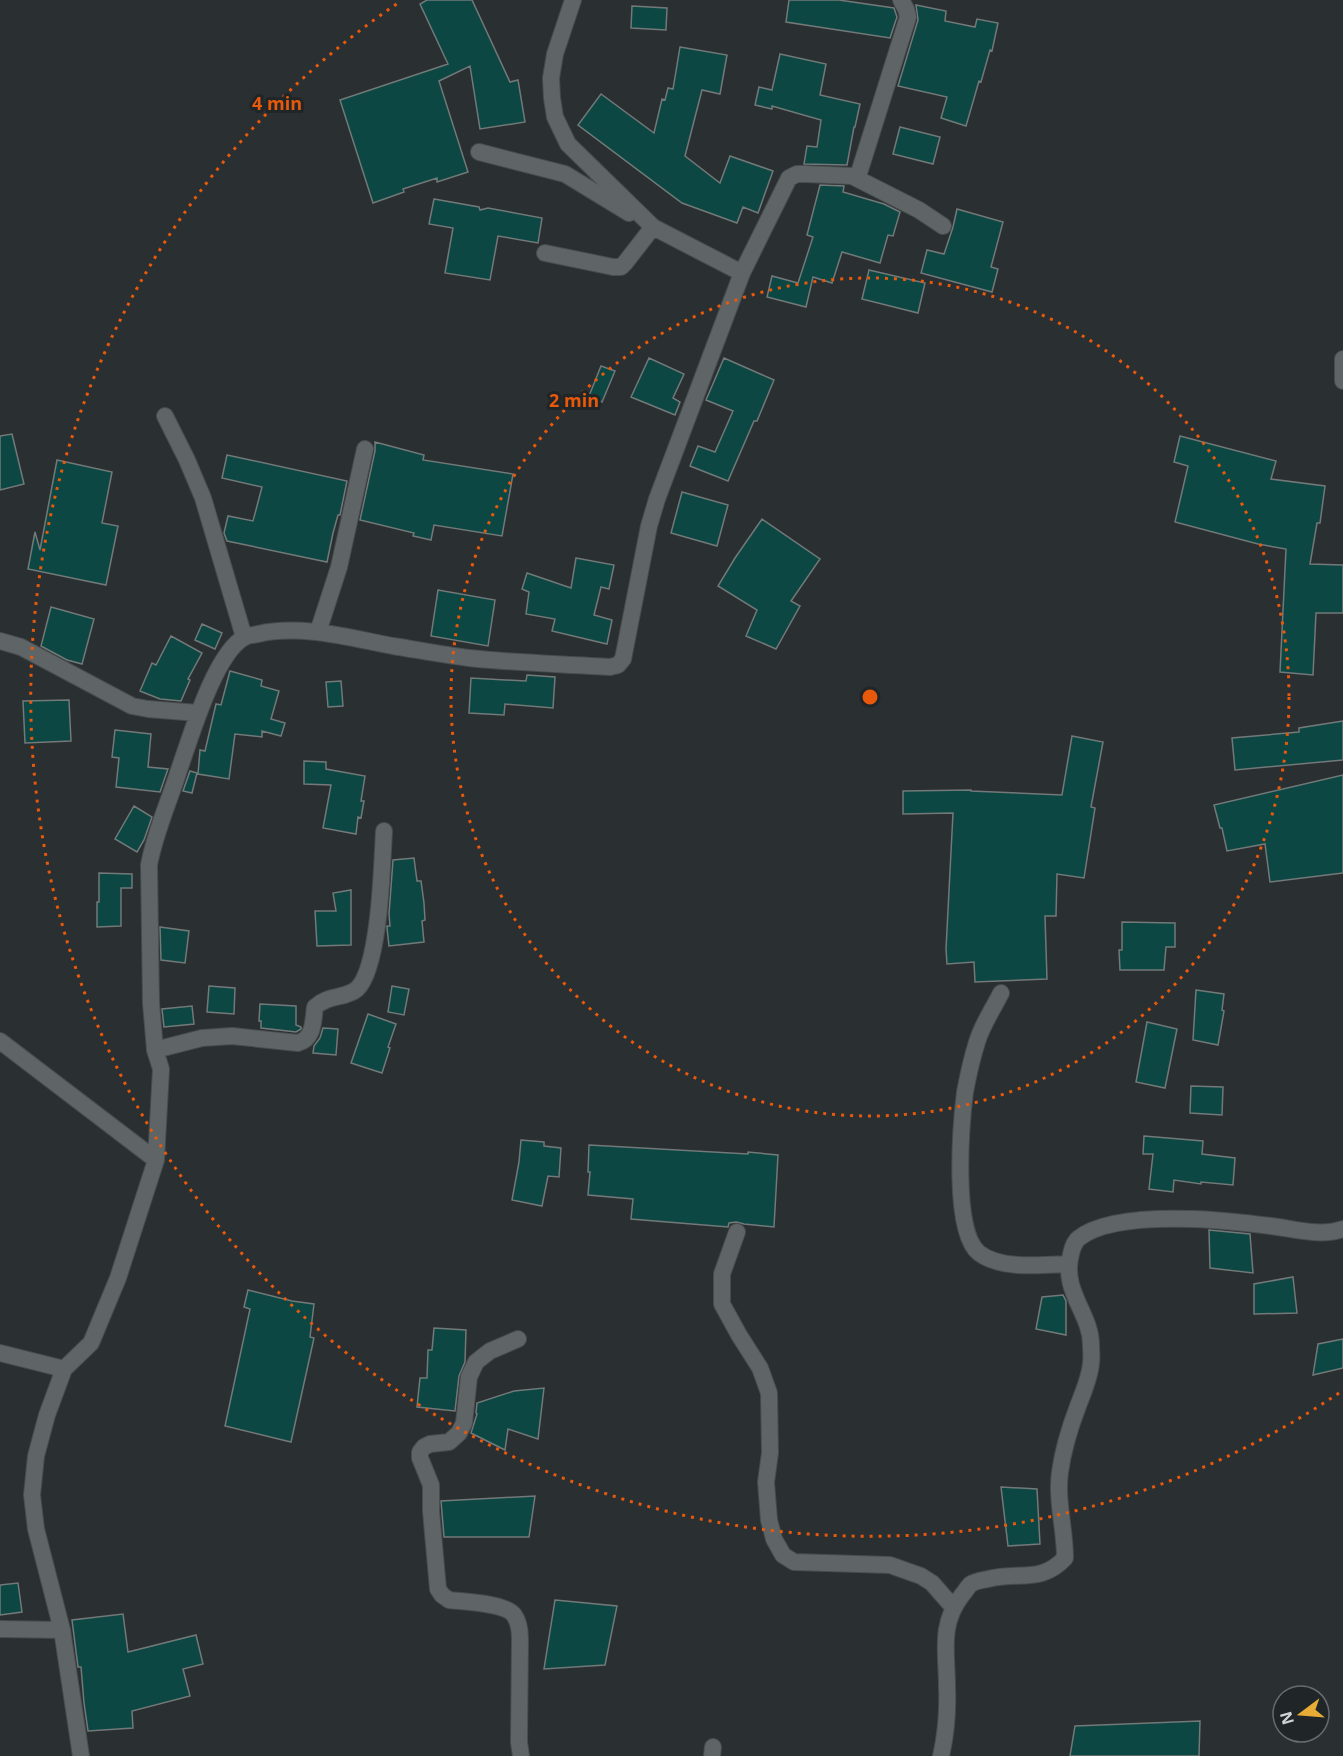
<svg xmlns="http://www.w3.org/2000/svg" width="1343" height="1756" font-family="'Open Sans',sans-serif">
  <rect width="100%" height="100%" fill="#2a2f31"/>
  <!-- building -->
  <path fill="#0d4744" stroke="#727978" stroke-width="1.5" d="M427 0H472L510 82 518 80 525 122 480 129 470 66 439 81 468 172 437 182V178L403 189 404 192 373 203 340 100 448 64 420 4Z
    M789 0H839L894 8 897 17 890 38 786 22Z
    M916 5 946 11 945 21 975 27 977 19 998 23 992 51 990 50 981 82 979 81 966 126 941 118 947 97 898 86 918 20Z
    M632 6 667 8 666 30 631 28Z
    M680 47 727 55 720 94 702 90 685 156 720 183 730 156 773 171 758 213 743 207 737 223 682 203 578 125 601 94 654 133 662 99 665 100 668 88 673 89Z
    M780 54 826 64 820 95 860 104 855 127H854L847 165 804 164 807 146 817 147 821 120 772 106V109L755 105 759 87 772 90Z
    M900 127 940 137 933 164 893 154Z
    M820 185 844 186 843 192 884 204 900 212 893 236 888 235 880 263 842 252 832 283 813 277 806 307 767 297 772 276 798 283 813 237 807 235Z
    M434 199 479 207 480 210 488 208 542 218 538 243 498 236 490 280 445 273 453 228 429 224Z
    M957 209 1003 222 991 267 998 269 992 292 921 273 927 250 944 254 953 227Z
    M869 270 925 283 918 313 862 299Z
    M649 358 684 374 673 398 680 402 675 415 631 397Z
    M724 358 774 380 757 421H754L728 481 690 466 698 446 715 452 733 411 706 400Z
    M601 366 615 371 602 402 589 396Z
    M12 434 24 484 0 490V436Z
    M1180 436 1276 461 1271 479 1325 486 1320 523H1317L1310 564 1343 565V613H1316L1313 675 1280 672 1286 549 1258 544 1175 522 1188 466 1174 462Z
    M375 442 424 455 423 460 513 474 502 536 434 525 431 540 413 536 414 533 360 520 375 451Z
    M227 455 347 481 340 515H338L333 533 327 562 227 541 224 533 228 516 253 521 262 487 222 478Z
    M57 460 112 472 102 523 118 526 106 585 28 569 35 532 40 550Z
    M682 492 728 505 717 546 671 533Z
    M762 519 820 559 791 601 800 606 776 649 746 636 757 610 718 586 735 558Z
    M576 558 614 565 609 589 601 587 594 615 612 620 607 644 552 631 555 619 526 614 529 592 522 589 527 573 571 588Z
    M438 590 495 600 488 646 431 636Z
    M51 607 94 619 82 664 67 660 41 646Z
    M202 624 222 633 215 649 195 640Z
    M171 636 202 653 188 679 190 680 181 701 160 699 140 691 152 663 156 665Z
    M230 671 262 680 261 686 279 691 271 719 285 723 281 736 262 731V737L235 734 229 779 198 774 200 750 205 751 216 704 221 705Z
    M527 675 555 677 553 708 505 704 504 715 469 713 471 678 526 681Z
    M341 681 343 706 328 707 326 682Z
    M69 700 71 741 25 743 23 701Z
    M1343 721V760L1235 770 1232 738 1299 732V728Z
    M115 730 151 734 148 767 168 769 160 792 116 787 119 758 112 757Z
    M1072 736 1103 742 1091 807 1095 808 1084 878 1057 874 1056 916H1045L1047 979 975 982 974 962 947 964 946 949 953 813 903 814V791L971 790V791L1062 795Z
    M304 761 326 762V769L365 776 361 801H364L361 818 358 817 356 834 323 828 331 785 304 784Z
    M190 771 197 773 192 793 183 791Z
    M1343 775V873L1270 882 1265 844 1227 851 1222 828H1220L1214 805Z
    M134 806 152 817 144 840 137 852 115 839Z
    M414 858 417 881H421L424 903 425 920 422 921 424 942 389 946 387 928V926H390L389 914 393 860Z
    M99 873 132 874V888H121V926L97 927V902H99Z
    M351 890V945L317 946 315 911H336L333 893Z
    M1122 922 1175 923V947H1166L1164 970H1120L1119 950H1122Z
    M160 927 189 931 185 963 161 960Z
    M209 986 235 988 234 1014 207 1012Z
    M392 986 409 989 404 1015 388 1012Z
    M1196 990 1224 994 1222 1010 1224 1011 1218 1045 1193 1040Z
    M260 1004 296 1006V1025L301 1027V1029L296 1032 261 1028V1021H259Z
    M192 1006 194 1024 164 1027 162 1009Z
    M368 1014 396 1024 388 1047 390 1048 382 1073 351 1063Z
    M1147 1022 1177 1029 1165 1088 1136 1082Z
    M323 1028 338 1029 336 1055 313 1053 314 1046 320 1038Z
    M1191 1086 1223 1087 1222 1115 1190 1113Z
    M1144 1136 1203 1141 1202 1154 1235 1158 1233 1185 1201 1182V1184L1174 1180 1173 1192 1149 1189 1153 1154H1143Z
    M521 1140 544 1142V1146L561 1148 559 1177 548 1176 542 1206 512 1200 519 1162Z
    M589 1145 748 1154V1152L778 1155 774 1227 744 1224 736 1222 729 1223 728 1227 631 1219 633 1199 588 1195 590 1172H588Z
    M1209 1230 1250 1234 1253 1273 1210 1268Z
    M1293 1277 1297 1313 1254 1314V1284Z
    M248 1290 292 1301 314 1304 310 1337 314 1338 291 1442 225 1426 250 1309 244 1307Z
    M1063 1295 1066 1301V1335L1036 1329 1042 1297Z
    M434 1328 466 1330 465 1362 459 1376 455 1411 417 1407 420 1378H427L428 1350H432Z
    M1343 1339V1368L1313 1375 1318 1344Z
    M544 1388 538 1439 508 1429 505 1450 471 1433 477 1414 476 1413 477 1403 514 1391Z
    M1001 1487 1037 1489 1040 1544 1008 1546Z
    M535 1496 529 1537H444L441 1501Z
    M18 1583 22 1612 0 1615V1585Z
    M555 1600 617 1606 605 1665 544 1669Z
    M123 1614 128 1652 196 1635 203 1664 183 1669 190 1696 132 1711 133 1728 88 1731 84 1703 81 1667H78L72 1620Z
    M1200 1721 1199 1756H1070L1075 1726Z"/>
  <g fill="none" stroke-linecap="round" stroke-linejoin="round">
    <defs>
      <path id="minor" d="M573 0 555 54 551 78 552 98 555 117 568 144 653 227 742 273
        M479 152 565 174 629 213
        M852 176 919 210 943 226
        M545 253 613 267H621L625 263 653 227
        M1343 359V381
        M165 416 187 460 203 498 244 637
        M318 632 339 567 365 449
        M0 641 21 647 132 706 148 709 198 713
        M1001 993C993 1009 982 1025 977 1042 972 1058 968 1076 965 1092 961 1124 952 1232 979 1253 1001 1270 1042 1265 1069 1264
        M0 1041 156 1160
        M155 1050 202 1038 232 1036 298 1043C314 1039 313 1021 315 1007 329 994 345 999 357 989 380 967 382 864 384 831
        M737 1232 722 1274V1304L739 1335 760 1368 769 1393 770 1453 766 1482 769 1520 774 1539 783 1555 794 1562 890 1565 921 1576 932 1583 953 1607
        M518 1339 490 1351 476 1362 469 1377 464 1423 459 1433 449 1442 430 1444 424 1447 420 1452V1458L431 1485V1511L438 1589 442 1595 449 1600C465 1602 505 1603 514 1615 519 1622 520 1631 520 1639L519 1742 521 1756
        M0 1353 64 1369
        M0 1629 62 1630
        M81 1756 62 1630 36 1529 32 1495 36 1456 47 1415 64 1369 91 1343 118 1278 156 1160 161 1069 155 1050 151 1003 149 865C155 832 169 802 179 770 190 739 215 652 245 637 248 635 254 635 258 634 301 624 350 638 393 646 418 650 444 655 469 658 516 663 563 664 610 667L618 665 623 659 649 526 657 499 742 273 789 178 797 174H806L852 176 859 173 908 17 906 9 901 0
        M712 1756 713 1747
        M941 1756C946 1734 948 1710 947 1687 947 1652 939 1625 962 1595 965 1592 968 1586 971 1584 975 1581 983 1580 988 1579 1018 1571 1041 1584 1065 1558 1065 1529 1056 1500 1060 1472 1063 1450 1070 1427 1078 1406 1083 1393 1090 1377 1091 1363 1092 1357 1091 1351 1091 1345 1091 1313 1061 1291 1071 1254 1072 1249 1075 1241 1079 1238 1104 1218 1164 1218 1194 1219 1220 1220 1246 1223 1271 1226 1295 1229 1320 1237 1343 1229"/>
    </defs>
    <!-- minor casing -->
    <use href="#minor" stroke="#474c4e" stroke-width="18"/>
    <!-- minor -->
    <use href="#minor" stroke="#5f6567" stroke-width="16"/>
  </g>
  <!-- distance rings -->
  <g fill="none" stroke="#e8590c" stroke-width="3" stroke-dasharray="3 6">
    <circle cx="870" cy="697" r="419"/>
    <path d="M1339 1393A839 839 0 1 1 401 1"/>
  </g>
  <circle cx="870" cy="697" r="9" fill="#e8590c" stroke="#202527" stroke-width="3"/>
  <g font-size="18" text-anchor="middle" font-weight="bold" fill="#e8590c" stroke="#202527" stroke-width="6" stroke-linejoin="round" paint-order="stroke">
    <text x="277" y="110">4 min</text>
    <text x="574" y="407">2 min</text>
  </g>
  <!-- north arrow -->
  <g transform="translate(1301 1714) rotate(254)"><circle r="28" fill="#202527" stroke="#676b6d" stroke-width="1.5"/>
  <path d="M0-4.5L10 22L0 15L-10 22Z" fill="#e6ac36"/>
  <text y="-9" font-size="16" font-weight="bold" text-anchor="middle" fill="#d1d4d5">N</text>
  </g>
</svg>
